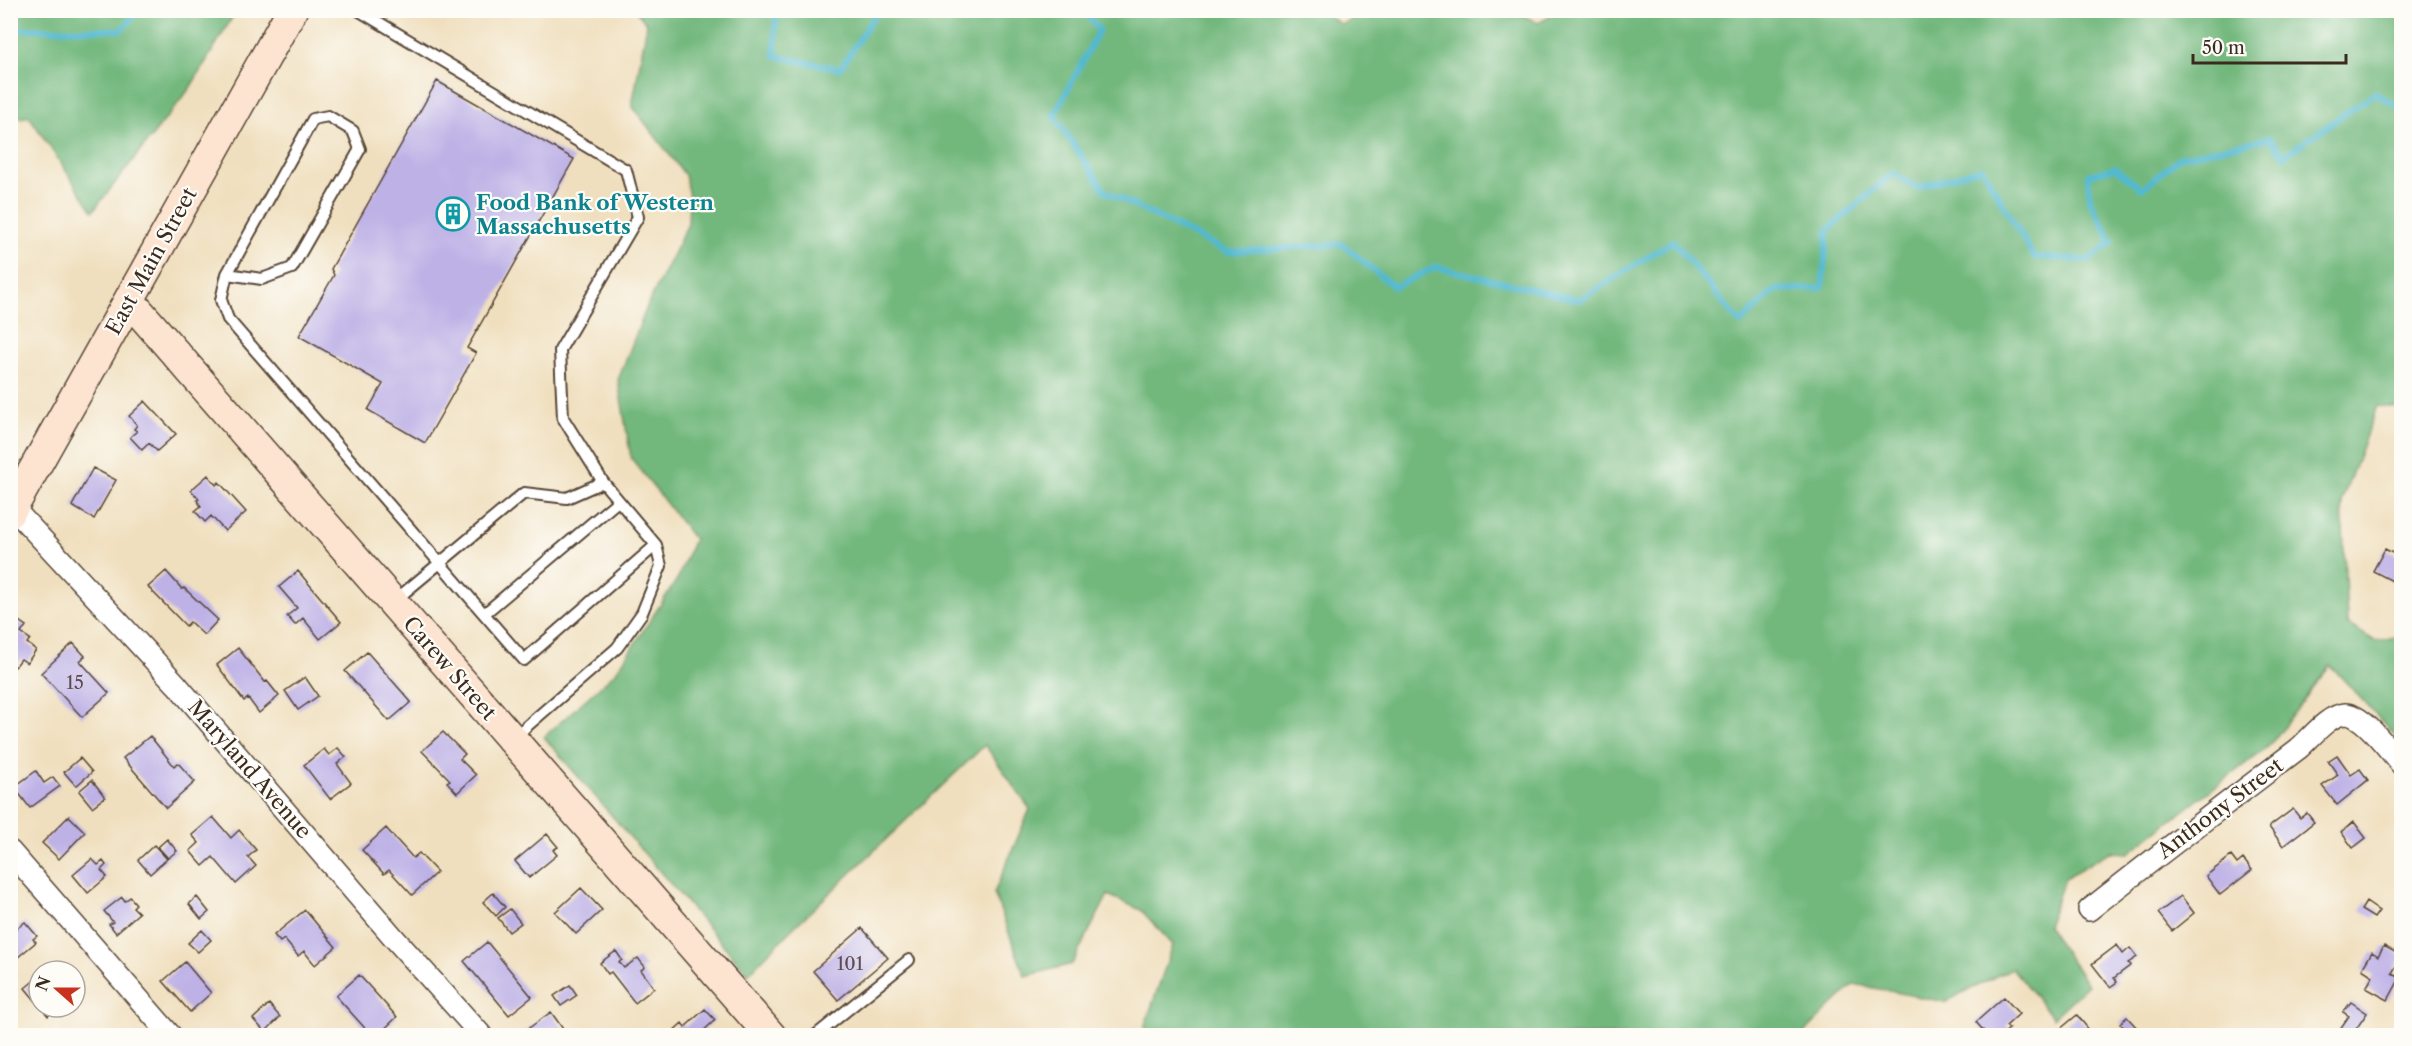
<svg xmlns="http://www.w3.org/2000/svg" width="2412" height="1046" font-family="'Libre Caslon Text',serif">
  <rect width="100%" height="100%" fill="#fdfcf7"/>
  <filter id="ink" filterUnits="userSpaceOnUse"><feTurbulence type="fractalNoise" baseFrequency=".0167" numOctaves="2"/><feDisplacementMap in="SourceGraphic" scale="12" xChannelSelector="R" yChannelSelector="G"/><feConvolveMatrix kernelMatrix="1 2 1 2 8 2 1 2 1" color-interpolation-filters="sRGB"/></filter>
  <filter id="wash" filterUnits="userSpaceOnUse"><feTurbulence type="fractalNoise" baseFrequency=".008" numOctaves="4" result="noise"/><feDisplacementMap in="SourceGraphic" scale="24" xChannelSelector="R" yChannelSelector="G"/><feGaussianBlur stdDeviation="1.35" result="paint"/><feColorMatrix in="noise" values="0 0 0 0 0 0 0 0 0 0 0 0 0 0 0 0 0 1.4 0 .05"/><feComposite in="paint" operator="in"/></filter>
  <g filter="url(#wash)">
    <rect width="100%" height="100%" fill="#f0dfbe"/>
    <!-- forest -->
    <path fill="#72b87d" stroke="#56714e" stroke-width="1.5" d="M11 10H236V11L190 88 93 211 29 116 11 120Z
      M1320 10 1341 24 1376 10 1515 11 1538 23 1563 10 2401 11V408L2377 406 2342 500 2347 624 2375 641 2401 636V742L2330 665 2270 745 2128 853 2109 852 2065 878 2047 926 2088 985 2053 1018 2012 968 1945 1002 1854 984 1802 1035H1154L1144 1028 1173 945 1141 910 1108 895 1072 964 1025 976 994 893 1030 809 985 745 791 930 748 974 544 737 616 672 678 578 694 539 631 458 618 380 648 304 688 224 689 197 685 175 632 106 647 24 636 11Z"/>
    <g fill="none" stroke-linecap="round" stroke-linejoin="round">
      <!-- stream -->
      <path stroke="#52b9d0" stroke-width="6" d="M776 10 775 56 840 69 878 10
        M1083 10 1099 30 1054 116 1105 191 1228 252 1342 244 1394 287 1436 267 1579 300 1673 241 1740 323 1775 290 1822 288 1828 230 1893 173 1917 188 1982 168 2034 257 2089 260 2112 242 2090 200 2088 175 2115 168 2142 189 2180 157 2269 138 2284 156 2375 93 2402 109
        M10 29 121 30 140 10"/>
    </g>
    <g id="blocks">
      <!-- building -->
      <path fill="#bdb1e6" d="M437 81 574 159 467 348 476 353 425 443 368 410 383 384 299 336 334 275 331 269Z
        M145 401 176 434 157 451 149 443 142 450 130 437 137 431 134 429 137 425 129 416Z
        M93 468 116 480 94 519 72 506Z
        M208 475 216 485 219 482 246 512 225 531 211 516 205 522 195 511 201 506 197 500 199 499 191 490Z
        M2385 549 2402 558V586L2373 571Z
        M166 571 182 589 184 588 218 620 204 635 190 622 186 626 148 587Z
        M298 571 341 622 320 639 303 618 295 625 287 616 297 608 279 587Z
        M13 617 26 626 21 633 30 639 27 643 36 650 27 663 21 659 15 667 10 664V620Z
        M73 643 85 656 80 661 109 693 82 717 41 673Z
        M238 648 265 682 267 681 279 696 259 713 248 698 244 701 217 665Z
        M367 652 411 702 389 721 345 671Z
        M305 677 318 696 298 710 285 691Z
        M443 732 465 754 460 759 476 775 457 793 447 782 450 780 422 751Z
        M150 736 174 766 178 763 195 782 166 808 123 758Z
        M338 748 346 757 337 764 351 783 330 799 304 765 324 749 329 755Z
        M2337 755 2351 775 2360 769 2368 780 2337 805 2322 786 2338 775 2328 761Z
        M80 758 92 772 76 786 64 772Z
        M36 771 44 783 53 777 60 786 30 808 14 787Z
        M92 780 105 797 92 807 79 791Z
        M2293 809 2300 818 2307 813 2314 822 2283 846 2269 827Z
        M69 816 85 832 59 859 42 843Z
        M213 817 231 838 239 830 256 850 248 857 256 866 236 884 213 857 203 866 190 851 199 843 192 835Z
        M2354 822 2366 838 2353 848 2341 832Z
        M386 828 413 858 419 853 437 872 412 895 389 870 384 874 362 850Z
        M547 834 558 847 553 850 557 855 529 878 515 861Z
        M167 839 177 851 168 858 158 847Z
        M154 845 167 859 150 874 138 860Z
        M2231 856 2237 864 2243 859 2252 870 2220 895 2206 876Z
        M92 859 98 865 103 861 106 865 101 870 107 877 88 893 73 875Z
        M581 888 602 910 576 934 555 912Z
        M493 893 505 907 496 916 483 902Z
        M2181 896 2194 913 2172 931 2158 913Z
        M122 897 125 901 130 897 136 904 133 907 139 913 116 933 109 924 113 922 104 911Z
        M197 897 209 912 201 919 189 904Z
        M2366 902 2379 911 2374 918 2361 910Z
        M510 909 521 923 509 932 498 918Z
        M305 910 336 947 315 965 304 951 298 956 284 939 280 942 274 935Z
        M25 922 37 936 33 939 36 942 17 958 14 954 10 957V934Z
        M862 928 888 958 838 1000 813 971Z
        M202 930 211 940 198 952 188 943Z
        M487 942 532 997 509 1015 464 961Z
        M2117 945 2123 954 2130 948 2137 957 2128 963 2131 965 2114 978 2117 982 2110 987 2092 964Z
        M2384 946 2402 956 2392 973 2400 978 2388 1000 2366 988 2373 976 2362 969 2372 952 2378 956Z
        M616 951 622 960 619 962 624 968 638 958 645 967 641 970 654 988 635 1003 611 972 608 974 600 963Z
        M185 962 211 993 190 1012 163 981Z
        M359 975 397 1017 377 1036H372L336 996Z
        M36 979 39 983V1005L25 988Z
        M570 985 577 995 561 1006 554 996Z
        M2004 997 2019 1014 2006 1026 2009 1029 2001 1036H1988L1976 1022Z
        M2351 1002 2367 1013 2356 1029 2364 1036H2335L2349 1016 2343 1012Z
        M269 1004 280 1017 265 1032 253 1019Z
        M41 1007H59L48 1016Z
        M705 1009 715 1020 698 1036 670 1034 682 1023 685 1027Z
        M551 1012 568 1036H518Z
        M2077 1015 2094 1036H2064L2059 1030Z
        M2127 1017 2138 1029 2130 1035 2120 1023Z"/>
    </g>
  </g>
  <g filter="url(#ink)">
    <use href="#blocks" fill-opacity="0" stroke="#564536" stroke-width="1.5"/>
    <g fill="none" stroke-linecap="round" stroke-linejoin="round">
      <defs>
        <path id="lane" d="M358 10 626 170 638 217 560 350 563 418 603 482
          M227 274 262 279 292 268 360 149 353 131 328 116 313 119 227 274 221 300 228 319 484 614 524 660 656 545 603 482 567 498 524 493 411 587 393 602
          M484 614 618 501
          M512 739 617 648 642 613 661 566 656 545
          M815 1036 909 960"/>
        <path id="street" d="M13 508 177 685 395 939 482 1036
          M10 851 171 1036
          M2089 910C2158 855 2228 802 2298 749 2311 738 2328 715 2345 714 2364 714 2390 752 2402 765"/>
        <path id="secondary" d="M129 300 771 1036
          M10 512 292 10"/>
      </defs>
      <!-- lane casing -->
      <use href="#lane" stroke="#564536" stroke-width="14"/>
      <!-- street casing -->
      <use href="#street" stroke="#564536" stroke-width="24"/>
      <!-- secondary casing -->
      <use href="#secondary" stroke="#564536" stroke-width="33"/>
      <!-- lane -->
      <use href="#lane" stroke="#fff" stroke-width="10"/>
      <!-- street -->
      <use href="#street" stroke="#fff" stroke-width="21"/>
      <!-- secondary -->
      <use href="#secondary" stroke="#fde4d1" stroke-width="30"/>
    </g>
  </g>
  <!-- icons -->
  <defs>
    <symbol id="building-ring" viewBox="-11 -11 22 22"><circle r="9.5" fill="#fdfcf7" stroke="#0f9aa8" stroke-width="1.5"/><path d="M-4-6H4V6H1V3H-1V6H-4ZM-2.5-4.3h1.7v1.8h-1.7ZM.8-4.3h1.7v1.8H.8ZM-2.5-1h1.7V.8h-1.7ZM.8-1h1.7V.8H.8Z" fill="#0f9aa8"/></symbol>
  </defs>
  <g fill-rule="evenodd">
    <use href="#building-ring" x="434" y="195" width="38" height="38"/>
  </g>
  <g text-anchor="middle" dominant-baseline="central" stroke-width="4.5" stroke-linejoin="round" paint-order="stroke">
    <!-- number labels -->
    <g font-size="18" fill="#5c4c50">
      <text x="75" y="683">15</text>
      <text x="850" y="964">101</text>
    </g>
    <!-- culture labels -->
    <g font-size="21" font-weight="bold" fill="#0d838f" stroke="#fdfcf7" text-anchor="start">
      <text x="476" y="202">Food Bank of Western<tspan x="476" dy="24">Massachusetts</tspan></text>
    </g>
    <!-- street labels -->
    <g font-size="21" fill="#3b2a1e" stroke="#fdfcf7">
      <text transform="translate(151 261) rotate(-61)">East Main Street</text>
      <text transform="translate(450 668) rotate(49)">Carew Street</text>
      <text transform="translate(250 769) rotate(49)">Maryland Avenue</text>
      <text transform="translate(2220 808) rotate(-37)">Anthony Street</text>
    </g>
  </g>
  <!-- margin -->
  <rect width="2412" height="1046" fill="none" stroke="#fdfcf7" stroke-width="36"/>
  <!-- north arrow -->
  <g transform="translate(57 989) rotate(291)"><circle r="28" fill="#fdfcf7" stroke="#afa8a0" stroke-width="1.5"/>
  <path d="M0-4.5L10 22L0 15L-10 22Z" fill="#c8321e"/>
  <text y="-9" font-size="16" font-weight="bold" text-anchor="middle" fill="#3b2a1e">N</text>
  </g>
  <!-- scale -->
  <path d="M2193 54v9h153v-9" fill="none" stroke="#3b2a1e" stroke-width="3"/>
  <text x="2202" y="54" font-size="18" fill="#3b2a1e" stroke="#fdfcf7" stroke-width="4.5" paint-order="stroke">50 m</text>
</svg>
